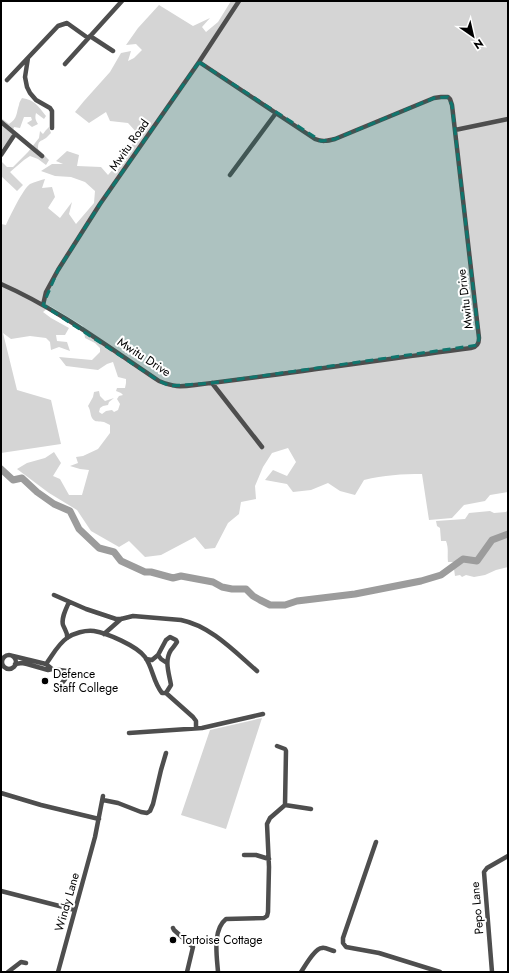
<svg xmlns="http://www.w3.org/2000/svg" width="509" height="973" font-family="Jost,sans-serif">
  <rect width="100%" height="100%" fill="#fff"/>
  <!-- green -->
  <path fill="#d5d5d5" d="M231 1H508V492L490 495 485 501 464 505 452 518 429 520 422 474C402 474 384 475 364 480L355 495 340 491 328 483 311 490 293 492 287 484 265 480 273 470 287 476 296 462 288 448 272 453 263 467 255 486 256 499 241 502 239 514 228 523 215 548 205 549 195 537 161 555 145 557 129 541 119 547 91 531 77 510 49 493 17 469 27 463 45 458 54 452 61 463 53 476 60 479 69 495H82L89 470 80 469 70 466 78 463 76 457 83 456 98 449 110 433V425C108 424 106 423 104 422 99 421 95 423 92 418 90 414 91 411 88 406L93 397 94 392 99 391 100 396 105 401 114 398 109 402 108 405 103 406 100 408 99 412 102 414 106 411 112 410 114 412 118 410 120 404 117 399 119 396 123 395 121 393 116 391 117 388H125L126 383V379L118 377 113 362 107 364 98 370 66 366 59 357 92 360 100 352V348L95 343 85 338 83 326 50 306 43 312 51 318 69 328 65 335H56L57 341 67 342 70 351 59 347 51 350 50 342 46 338 30 336 11 339 3 333 17 390 51 400 61 444 1 453V224L6 225C10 216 23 189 30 184 35 182 40 180 45 179L42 188 52 187 55 197 48 208 60 218 72 202 69 214 76 224 94 203 95 191 85 182 71 177 55 176 41 171 52 164H63L56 161 67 151 79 155 77 166 101 167 108 175 128 152 138 134 128 123 110 121 106 112 89 123 75 112 84 101 110 72 121 53 131 51 128 61 134 58 142 50 136 44 126 45 138 28 159 5 193 26 210 18 202 27 206 32 218 22Z
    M22 98C35 100 38 106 46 116L44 119 36 113C35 117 35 120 38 124L32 127 27 123 32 120 31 117H24L20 128 14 127 11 137 1 150V118L9 124C18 118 16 113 19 105 19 102 21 100 22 98Z
    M49 127 51 133C50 134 47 137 46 138 40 142 38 140 38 149L49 160 46 165 38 159 30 156 24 160 10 172 23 185 17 191 1 176V161L7 167H13L28 152 39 138 40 131 43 134 46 130Z
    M508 510V567L496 570 485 575 474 577 466 575 462 577 460 575 455 576 453 562H448C447 554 449 549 446 541H441L440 528 437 526 436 521 465 519 469 513 490 511 494 513 506 512Z
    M262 718 226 829 181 815 210 730Z"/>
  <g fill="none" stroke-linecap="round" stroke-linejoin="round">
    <!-- river -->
    <path stroke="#9c9c9c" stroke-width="7" d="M1 469 13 480 22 478 37 492 54 504 70 511 79 529 99 548 114 552 121 561 145 572H151L173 578 181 576 213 582 222 587 232 589H246L253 596 260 600 270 605H285L297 601 355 594 421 581 441 575 463 559 477 561 492 540 508 534"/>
    <!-- street -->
    <path stroke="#4e4e4e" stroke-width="4.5" d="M90 36 113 51
      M28 58 25 77 27 87 30 93 36 100 50 108 52 111V128
      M65 64 122 1
      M7 80 58 26 67 23 88 38
      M1 122 42 156
      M455 130 508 119
      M1 155 15 134
      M230 175 276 113
      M1 284C58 309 108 347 159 381 174 387 179 387 195 385 287 374 379 360 471 348 477 347 479 344 479 338L452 105 450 99 448 97H441L434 98 335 139C327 141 322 142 315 139L199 62
      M43 305 46 292 58 270 100 204 199 62 239 1
      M212 383 262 447
      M54 595 86 609 116 619H121L133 616 181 620C211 626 235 652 257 671
      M104 634 121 619
      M67 638C68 633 65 630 63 625 61 618 66 609 69 602
      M2 662a7 7 0 1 1 14 0a7 7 0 1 1-14 0Z
      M13 656 46 664 52 669
      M146 659 152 660 158 655
      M15 664 22 663 27 664 48 670 52 669 67 671 69 674 62 683
      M46 664C52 656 58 644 67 638 74 633 85 630 94 631 107 633 137 646 145 657 153 668 153 682 162 693H166L171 685C169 673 164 661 171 650 173 648 175 645 177 642L176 640 170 637 166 640 158 655 161 659 167 663
      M166 693 193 717 196 721V728
      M129 733 202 728 263 714
      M277 746 285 749 286 751 285 805
      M1 793 41 805 99 819
      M103 800 118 803 141 812 147 813 150 811 153 804 161 770 166 753
      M376 842 343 938V943L346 947 379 953 440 972
      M244 855H256L269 859
      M1 891 75 910
      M173 928 174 930 193 947 187 972
      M8 972 21 962 26 963
      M58 972 95 837 103 796
      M218 972C217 957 212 930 226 919L264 918 267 916 268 912 269 867 267 824 270 818 285 805 311 809
      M301 972C305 966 315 948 322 948 325 947 330 950 334 951
      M492 972 484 872 487 868 508 856"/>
  </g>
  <!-- marked area -->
  <path fill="#0f766e" fill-opacity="0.2" stroke="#0f766e" stroke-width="3" stroke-dasharray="8 5" stroke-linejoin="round" d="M199 62 321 141 335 139 434 98 448 97 452 105 479 338 478 345 212 383 170 386 159 381 43 305 58 270 100 204Z"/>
  <!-- markers -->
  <g fill="#000" stroke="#fff" stroke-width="1.5">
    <circle cx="45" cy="681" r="4"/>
    <circle cx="173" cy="940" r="4"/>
  </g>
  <g text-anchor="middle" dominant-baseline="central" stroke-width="4" stroke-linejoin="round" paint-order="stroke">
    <!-- street labels -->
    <g font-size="12" fill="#000" stroke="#fff">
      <text transform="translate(129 145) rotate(-55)">Mwitu Road</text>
      <text transform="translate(465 299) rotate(-97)">Mwitu Drive</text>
      <text transform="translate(144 357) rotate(33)">Mwitu Drive</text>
      <text transform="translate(67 902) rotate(-74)">Windy Lane</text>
      <text transform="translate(477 908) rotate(-95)">Pepo Lane</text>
    </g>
    <!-- poi labels -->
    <g font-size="12" fill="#000" stroke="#fff" text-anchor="start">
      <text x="53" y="674">Defence<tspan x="53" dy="14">Staff College</tspan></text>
      <text x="181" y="940">Tortoise Cottage</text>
    </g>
  </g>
  <!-- border -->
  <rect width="509" height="973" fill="none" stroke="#000000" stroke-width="4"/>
  <!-- north arrow -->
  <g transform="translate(473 36) rotate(146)" stroke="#ffffff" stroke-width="3" paint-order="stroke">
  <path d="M0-3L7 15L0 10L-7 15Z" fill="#000000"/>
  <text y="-6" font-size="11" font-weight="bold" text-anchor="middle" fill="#000000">N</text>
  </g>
</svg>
